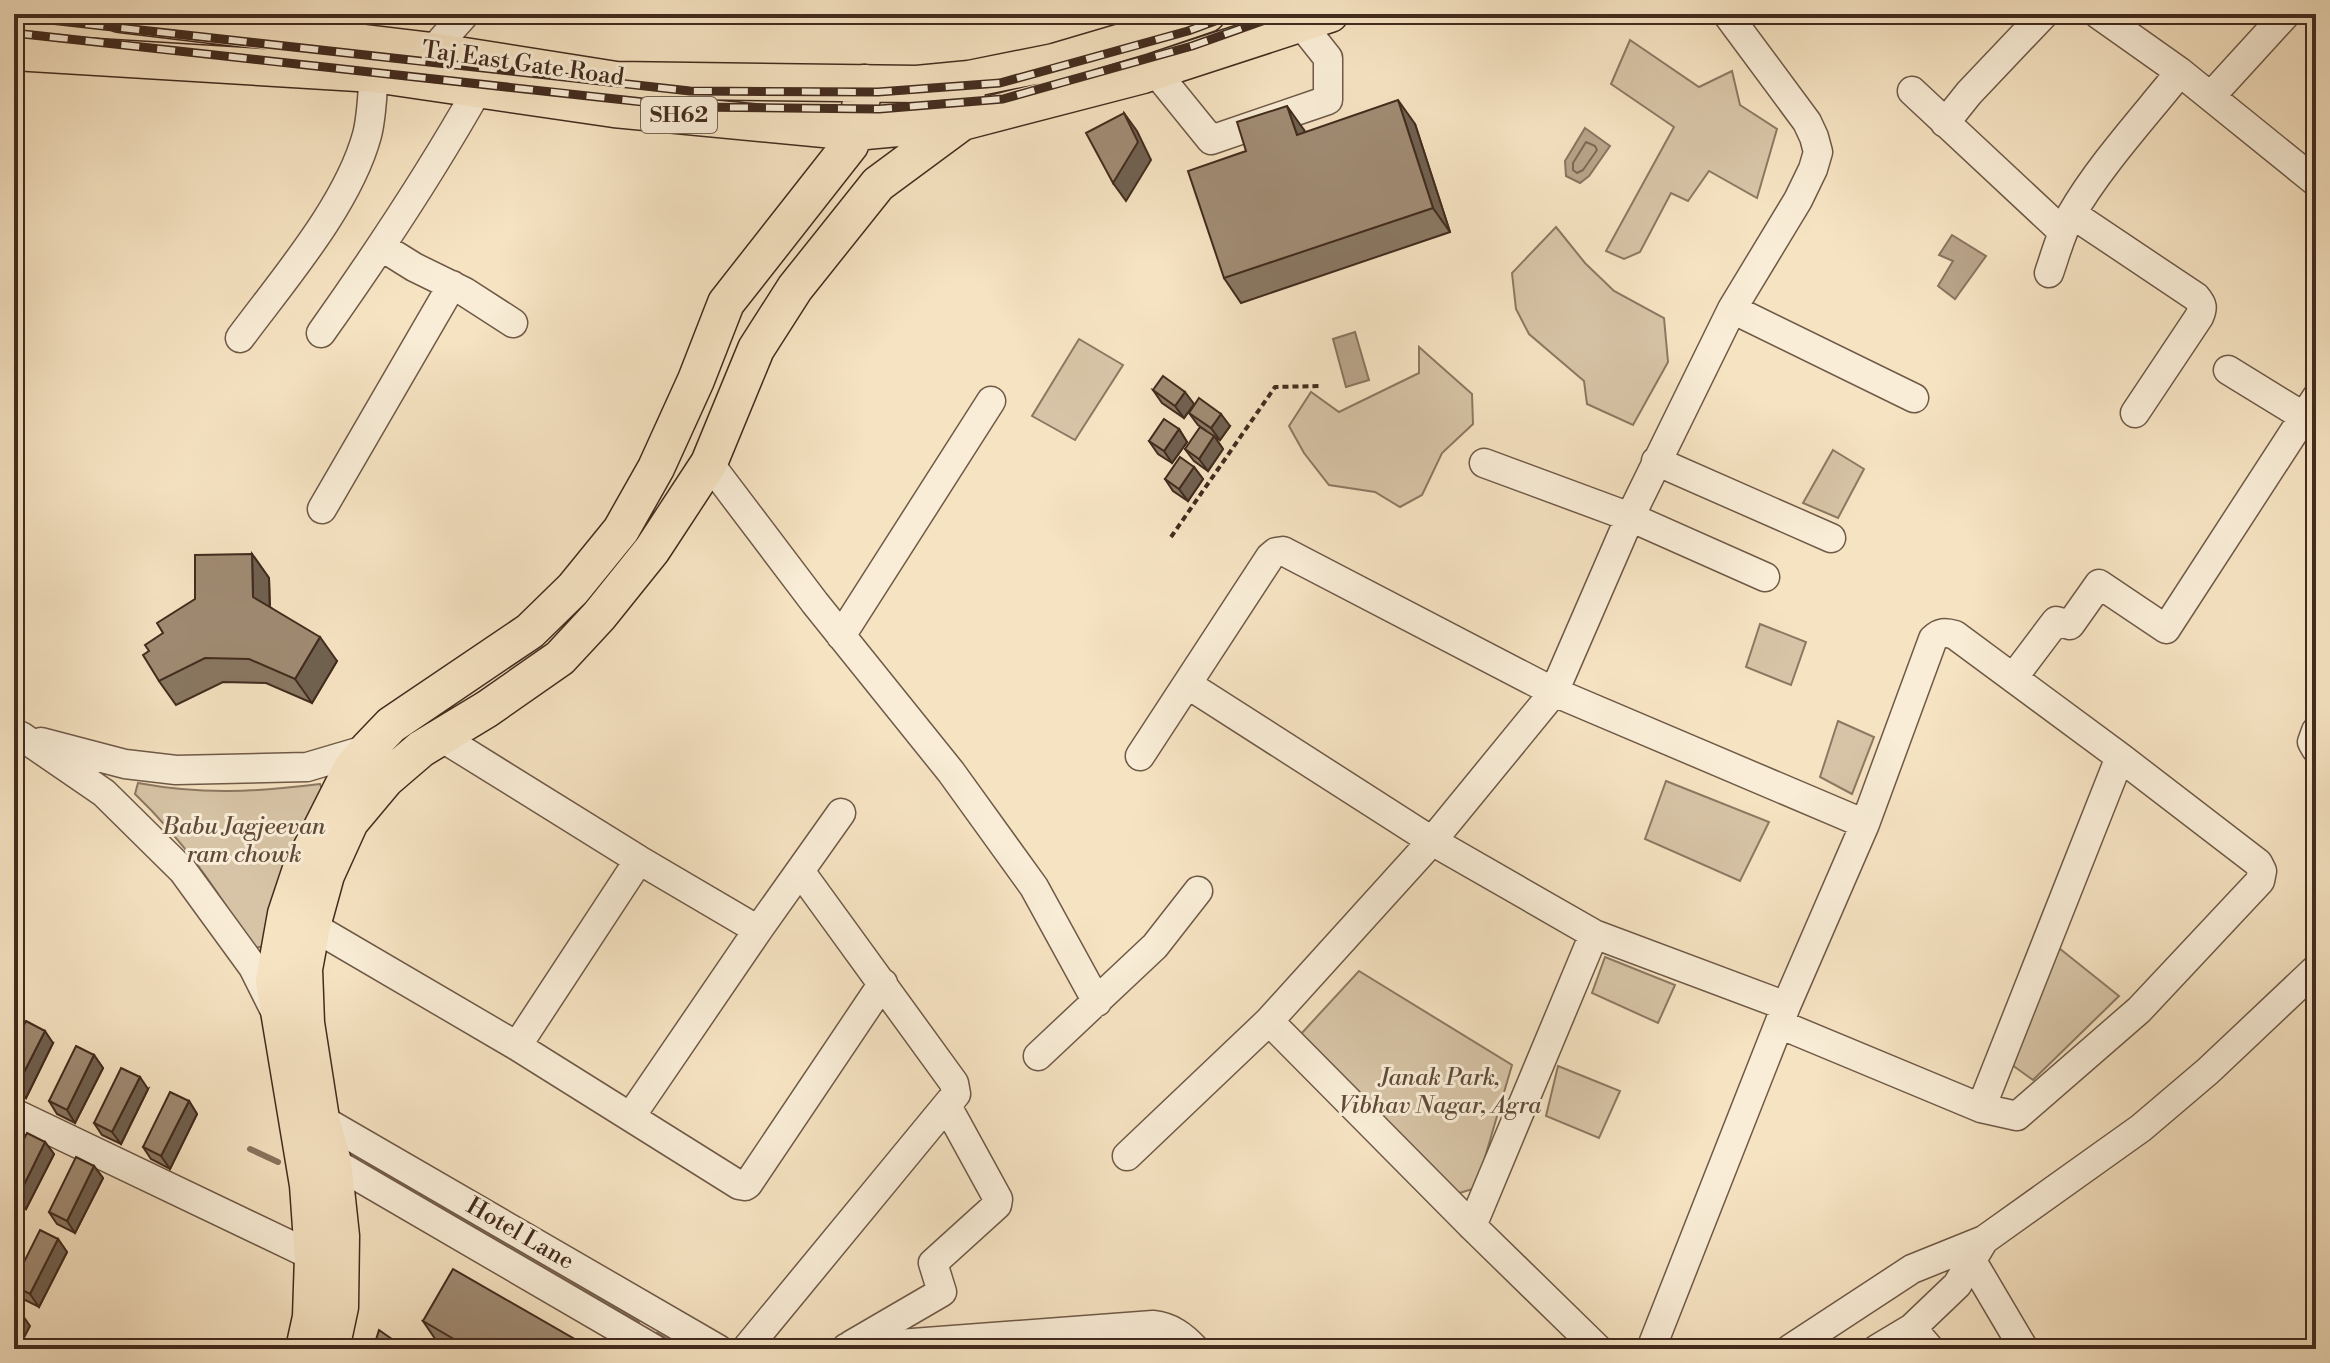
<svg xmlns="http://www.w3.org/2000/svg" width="2330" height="1363" font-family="'Libre Bodoni',serif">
  <rect width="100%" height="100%" fill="#f6e3c2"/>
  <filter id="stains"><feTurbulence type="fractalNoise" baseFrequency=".0025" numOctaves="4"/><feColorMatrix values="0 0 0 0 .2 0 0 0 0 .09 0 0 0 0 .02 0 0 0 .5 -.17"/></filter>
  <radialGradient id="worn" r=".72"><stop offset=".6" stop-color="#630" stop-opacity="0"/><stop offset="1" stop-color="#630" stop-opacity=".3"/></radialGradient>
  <!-- green -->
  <path fill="#d7c4a6" stroke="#8c7862" stroke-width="2" d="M1630 40 1699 87 1732 71 1740 105 1777 129 1757 198 1709 171 1688 201 1671 193 1640 252 1624 259 1606 251 1674 127 1611 84Z
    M1556 227 1585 263 1614 291 1664 318 1668 362 1633 425 1587 404 1584 381 1529 334 1516 309 1512 273Z
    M1079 339 1123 365 1075 440 1032 416Z
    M1419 347 1472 394 1473 424 1442 453 1422 495 1400 507 1375 492 1329 485 1304 453 1289 426 1311 392 1339 412 1419 373Z
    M1833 450 1864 469 1838 518 1803 503Z
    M1760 624 1806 642 1791 685 1746 667Z
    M1838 721 1874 737 1852 794 1820 777Z
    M1666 781 1769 822 1740 881 1645 839Z
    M138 783C203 795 255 792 320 784L324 794 267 946 253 948C217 890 184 841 135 794Z
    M2059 948 2119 996 2033 1080 2012 1065Z
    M1605 957 1675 985 1658 1023 1592 993Z
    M1359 971 1512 1065 1476 1188 1456 1194 1300 1035Z
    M1558 1066 1620 1091 1599 1138 1546 1116Z"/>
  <!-- water -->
  <path fill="#b9a48a" stroke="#89745f" stroke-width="2" d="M1585 128 1610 146 1589 176 1580 183 1566 176 1565 161Z
    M1952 235 1986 256 1955 299 1938 286 1953 261 1939 255Z
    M1355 332 1369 380 1346 387 1333 339Z"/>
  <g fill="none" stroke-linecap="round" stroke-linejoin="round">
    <!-- shore -->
    <path stroke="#7e6854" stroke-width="2" d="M1586 142 1595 146 1597 150 1583 170 1577 173 1573 170V163Z"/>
    <!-- stream -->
    <path stroke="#89745f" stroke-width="6" d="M250 1149 278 1162
      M369 1163 637 1323
      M657 1335 681 1349"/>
    <defs>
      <path id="minor" d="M2098 14 2180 72 2316 182
        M430 65 432 51 465 14
        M1155 71 1211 140 1328 100V58L1301 24
        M1912 91 2063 232
        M2211 96 2286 14
        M1945 123 1969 93 2044 14
        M2072 214 2196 297C2203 305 2203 308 2199 317L2135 413
        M382 247 414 267 465 292 513 323
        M2049 273C2056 253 2061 233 2071 215 2099 166 2145 116 2180 72
        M1732 309 1914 398
        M321 333C377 254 430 174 478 89
        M240 338C283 280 348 205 367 135 372 116 372 94 374 74
        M2228 370 2316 424
        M1656 461 1831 538
        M709 463 815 603 951 772 1034 887 1097 1002
        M1484 463 1630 517 1732 309 1798 200 1813 169 1818 152 1814 137 1807 122 1727 14
        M322 509 452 285
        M841 636 991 401
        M2013 678 2056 621 2070 625 2099 584 2166 629 2316 398
        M1187 684 1432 841 1594 934 1786 1006
        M2316 731 2312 742 2316 749
        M21 736 104 793 183 871 253 967 273 1007
        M441 737 639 860 758 930
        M41 742 125 764 176 770 307 767 368 749
        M1140 756 1270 557 1276 552 1283 551 1554 692 1865 824
        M312 926 517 1046 739 1185 745 1186 748 1184 883 983
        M517 1046 639 860
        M1038 1056 1155 946 1198 891
        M1981 1108 2120 757
        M14 1113 313 1256
        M631 1116 758 930 841 813
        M321 1119 718 1349
        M1127 1156 1269 1021
        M333 1162 654 1349
        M1472 1226 1594 934
        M1972 1261 2024 1349
        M1912 1328 1930 1349
        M851 1345 942 1292 933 1263 997 1205 998 1199 947 1106
        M846 1348 1153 1325C1171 1327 1183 1336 1195 1349
        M746 1349 956 1094 954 1083 800 871
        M1598 1349 1472 1226 1269 1021 1432 841 1554 692 1630 517 1765 577
        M1651 1349 1786 1006 1865 824 1933 639C1940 632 1945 632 1955 635L2120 757 2258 863 2262 871 2260 881 2139 1010 2017 1116 1981 1108 1779 1024
        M1790 1349 1912 1269 1984 1240 2141 1128 2208 1071 2316 969
        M1877 1349 1912 1328 1957 1285 1984 1240"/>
      <path id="major" d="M120 14 432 51 616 80 917 84 969 79 1054 62 1142 36 1207 14
        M14 52 374 74 614 109 855 132 962 122 1143 75 1330 14
        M304 1349 311 1317 313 1256 308 1185 274 981 286 914 301 869 352 768 368 749 391 725 530 631 573 589 621 530 656 468 696 380 726 303 850 145 855 132 865 83
        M331 1349 340 1307 341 1236 333 1162 321 1119 306 1023 304 969 312 926 326 875 350 822 386 779 421 749 487 709 560 658 599 616 652 550 709 463 756 349 795 288 878 184 962 122 969 79"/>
    </defs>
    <!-- minor casing -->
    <use href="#minor" stroke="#6f5947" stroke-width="31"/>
    <!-- major casing -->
    <use href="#major" stroke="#422b1e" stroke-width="39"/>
    <!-- path -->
    <path stroke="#422b1e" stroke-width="4" stroke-dasharray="6 4" stroke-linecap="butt" d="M1171 537 1275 387 1320 386"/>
    <!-- minor -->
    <use href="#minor" stroke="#f9edd7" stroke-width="28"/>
    <!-- major -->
    <use href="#major" stroke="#f6e3c2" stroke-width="36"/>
    <defs>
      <path id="rail" d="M14 16 690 91 878 92 1000 83 1188 31 1234 14
        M14 33 689 107 879 109 1003 99 1192 46 1282 14"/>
    </defs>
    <!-- rail casing -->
    <use href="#rail" stroke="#422b1e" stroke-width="9"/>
    <!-- rail -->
    <use href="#rail" stroke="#f9edd7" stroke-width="6" stroke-dasharray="18" stroke-linecap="butt"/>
  </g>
  <!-- wall -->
  <path fill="#8a7863" stroke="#422b1e" stroke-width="2" d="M1415 124 1450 232 1241 303 1224 278 1246 151 1304 130 1305 132Z
    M1153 390 1194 404 1184 418 1162 403Z
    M1189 413 1230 426 1220 440 1215 437 1223 449 1208 471 1194 461 1185 449 1205 430 1198 425Z
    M1179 429 1187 442 1172 463 1158 454 1149 441Z
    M1194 467 1203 479 1188 501 1173 491 1165 479Z
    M252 554 269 578 270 607 337 661 312 703 266 683 223 682 176 705 159 681 149 651 163 633 195 599Z
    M53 1043 26 1098 14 1092V1046Z
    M94 1055 103 1068 75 1123 57 1114 49 1101Z
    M148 1089 121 1144 102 1135 94 1123Z
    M189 1101 197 1114 170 1169 151 1159 143 1147Z
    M45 1142 54 1154 26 1209 14 1203V1158Z
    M94 1166 103 1178 75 1233 57 1224 49 1212Z
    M58 1239 67 1252 39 1307 21 1298 14 1288V1282Z
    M423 1321 592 1349H446L440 1346Z"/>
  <!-- shaded-wall -->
  <path fill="#706150" stroke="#422b1e" stroke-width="2" d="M1398 100 1415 124 1450 232 1433 208Z
    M1287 106 1304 130 1314 160 1297 135Z
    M1124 113 1137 131 1151 160 1126 201 1113 183Z
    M1185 392 1194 404 1184 418 1175 406Z
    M1221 414 1230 426 1220 440 1211 428Z
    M1179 429 1187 442 1172 463 1164 451Z
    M1214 436 1223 449 1208 471 1199 459Z
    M1194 467 1203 479 1188 501 1179 489Z
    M252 554 269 578 270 622 253 597Z
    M320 637 337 661 312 703 295 679Z
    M45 1031 53 1043 26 1098 17 1086Z
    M94 1055 103 1068 75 1123 67 1110Z
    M140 1077 148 1089 121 1144 112 1132Z
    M189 1101 197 1114 170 1169 161 1156Z
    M45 1142 54 1154 26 1209 18 1197Z
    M94 1166 103 1178 75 1233 67 1221Z
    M14 1223 17 1228 14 1234Z
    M58 1239 67 1252 39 1307 30 1294Z
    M21 1313 30 1326 18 1349H14V1327Z"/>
  <!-- building -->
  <path fill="#a08b73" stroke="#422b1e" stroke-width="2" d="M1398 100 1433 208 1224 278 1188 171 1246 151 1237 122 1287 106 1297 135Z
    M1124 113 1138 142 1113 183 1086 133Z
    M1163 376 1185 392 1175 406 1153 390Z
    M1199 398 1221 414 1211 428 1189 413Z
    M1164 419 1179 429 1164 451 1149 441Z
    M1200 427 1214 436 1199 459 1185 449Z
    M1180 457 1194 467 1179 489 1165 479Z
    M252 554 253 597 320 637 295 679 249 659 205 658 159 681 143 655 149 651 145 645 163 633 157 623 195 599V555Z
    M26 1021 45 1031 17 1086 14 1084V1046Z
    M76 1046 94 1055 67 1110 49 1101Z
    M121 1068 140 1077 112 1132 94 1123Z
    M170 1092 189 1101 161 1156 143 1147Z
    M27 1133 45 1142 18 1197 14 1195V1158Z
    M76 1157 94 1166 67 1221 49 1212Z
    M40 1230 58 1239 30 1294 14 1286V1282Z
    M453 1269 592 1349H471L423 1321Z
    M14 1310 21 1313 14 1327Z
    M379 1330 406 1349H373Z"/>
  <g text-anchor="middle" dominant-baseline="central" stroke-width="6" stroke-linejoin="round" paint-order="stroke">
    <!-- shield labels -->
    <rect fill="#f9edd7" stroke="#796556" stroke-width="2" x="641" y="97" width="76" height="36" rx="6"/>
    <g font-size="22" font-weight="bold" fill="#422b1e">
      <text x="679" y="115">SH62</text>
    </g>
    <!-- street labels -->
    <g font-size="24" fill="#422b1e" stroke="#f9edd7">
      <text transform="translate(523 64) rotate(8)">Taj East Gate Road</text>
      <text transform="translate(520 1234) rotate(30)">Hotel Lane</text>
    </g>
    <!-- park labels -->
    <g font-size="24" font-style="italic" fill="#604a39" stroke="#f9edd7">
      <text x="244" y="827">Babu Jagjeevan<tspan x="244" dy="28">ram chowk</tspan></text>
      <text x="1440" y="1078">Janak Park,<tspan x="1440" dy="28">Vibhav Nagar, Agra</tspan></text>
    </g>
  </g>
  <!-- margin -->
  <rect width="2330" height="1363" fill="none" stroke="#f6e3c2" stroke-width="48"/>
  <rect x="16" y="16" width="2298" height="1331" fill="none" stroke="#422b1e" stroke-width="4"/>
  <rect x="24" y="24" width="2282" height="1315" fill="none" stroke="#422b1e" stroke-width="2"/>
  <rect width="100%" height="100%" filter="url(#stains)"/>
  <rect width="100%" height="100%" fill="url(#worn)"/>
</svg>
